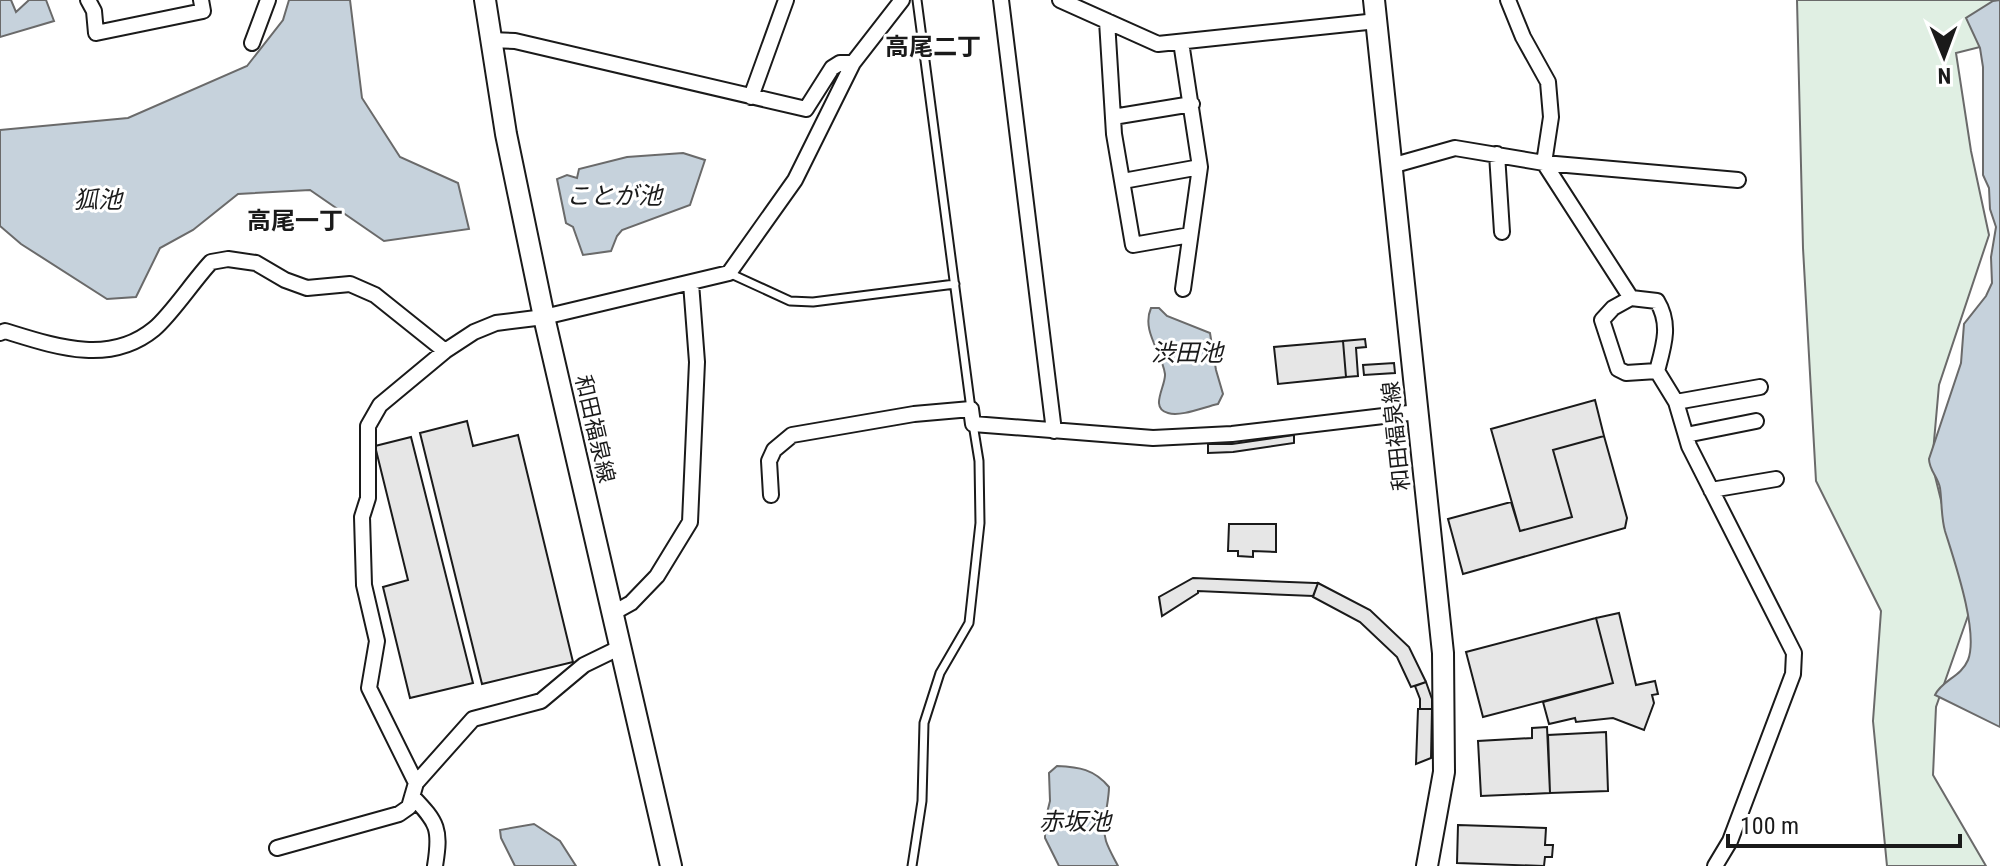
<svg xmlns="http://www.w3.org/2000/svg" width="2000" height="866" font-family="'Roboto Condensed','Noto Sans JP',sans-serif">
  <rect width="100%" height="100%" fill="#fff"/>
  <!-- green -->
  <path fill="#e0efe3" stroke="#6a6a6a" stroke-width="2" d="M1797 0H2000V42L1956 53 1971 151 1989 235 1939 385 1932 464 1969 613 1936 707 1933 775 1986 866H1887L1873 721 1881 611 1816 481 1803 248Z"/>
  <!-- water -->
  <path fill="#c6d2dc" stroke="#6a6a6a" stroke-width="2" d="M0 0H11L16 12 29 0H46L54 21 0 37Z
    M289 0H350L362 98 400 157 458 183 469 229 384 241 310 190 238 194 193 230 160 248 136 297 107 299 21 244 0 226V130L128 118 247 66 283 20Z
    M2000 0V727L1935 695C1942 680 1961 677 1968 660 1979 632 1954 560 1945 531 1941 517 1942 502 1940 488 1938 477 1929 470 1929 459L1961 363 1964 324 1986 296 1992 283 1991 257 1996 227 1990 209 1989 188 1983 175V67L1980 48 1966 18 1993 1Z
    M683 153 705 160 690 205 622 230 617 236 611 251 583 255 573 227 566 223 557 179 567 175 577 178 579 169 627 157Z
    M1151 308H1159L1167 316 1210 333 1216 370 1223 394 1218 404C1204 407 1181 417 1168 413 1149 408 1166 386 1165 374 1162 352 1141 331 1151 308Z
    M1057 766C1079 767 1094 769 1109 787 1109 804 1101 825 1106 841 1109 850 1114 858 1118 866H1059L1045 838V821L1050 801 1049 773Z
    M534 824 560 841 576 866H515L501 838 500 830Z"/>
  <!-- building -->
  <path fill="#e6e6e6" stroke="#1a1a1a" stroke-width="2" d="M1365 339 1366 347 1356 348 1358 376 1346 377 1343 341Z
    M1343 341 1346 377 1278 384 1274 347Z
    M1394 363 1395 373 1364 375 1363 365Z
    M1595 400 1604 436 1553 450 1572 517 1520 531 1491 429Z
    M467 421 473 446 518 435 573 662 482 684 420 433Z
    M1294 435V443L1233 452 1208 453V444H1232Z
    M1604 436 1627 518 1625 528 1463 574 1448 519 1511 502 1520 531 1572 517 1553 450Z
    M411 437 473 683 410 698 383 587 408 580 375 446Z
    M1229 524H1276V552L1253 551V557L1238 556V551H1228Z
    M1193 578 1315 583H1318L1313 596 1198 591V593L1162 616 1159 597Z
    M1318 583 1370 610 1409 647 1426 682 1411 687 1397 657 1360 622 1313 597Z
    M1619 613 1636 685 1655 681 1658 694 1652 695 1654 703 1644 730 1613 718 1576 722 1575 718 1549 724 1543 702 1613 683 1596 618Z
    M1596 618 1613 683 1483 717 1466 652Z
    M1426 682 1432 699V709H1420V699L1415 686Z
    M1418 709H1432L1431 758 1416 764Z
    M1547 727 1550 793 1481 796 1478 741 1532 738V728Z
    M1606 732 1608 791 1550 793 1548 735Z
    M1458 825 1546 828 1545 845H1553L1552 857H1545L1544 866 1457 863Z"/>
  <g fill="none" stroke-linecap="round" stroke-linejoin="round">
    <defs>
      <path id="lane" d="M917 0 971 409
        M729 273 790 301 813 302 955 284
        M912 866 922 801 924 723 940 673 969 623 980 523 979 461 973 424"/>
      <path id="street" d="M88 0 94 11 96 33 203 11 201 0
        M1001 0 1054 431
        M1060 0 1158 44 1377 21
        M1508 0 1523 37 1548 82 1551 117 1544 163 1631 298 1657 301C1671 324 1664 345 1657 371L1676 402 1689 446 1794 653 1793 674 1730 841 1715 866
        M1107 21 1114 134 1133 245 1190 235
        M490 40 515 41 806 109 832 68 840 63H853
        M1181 42 1200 167 1183 289
        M252 43 268 0
        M751 97 786 0
        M1113 117 1192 104
        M1497 154 1502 232
        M1391 166 1455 148 1544 163 1738 180
        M1123 181 1200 167
        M1631 298 1613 308 1602 320 1618 369 1626 373 1657 371
        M0 333 5 331C54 346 109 366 154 329 171 315 194 280 211 262L228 259 256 263 285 280 307 288 350 284 375 295 445 351
        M1676 402 1760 387
        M1686 435 1756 421
        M1711 490 1776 479
        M771 495 769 461 774 450 792 435 914 414 971 409 973 424 1153 438 1232 434 1417 412
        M613 613 631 603 657 576 690 522 697 362 691 283
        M416 783 369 688 377 641 364 585 362 517 368 498V426L380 405 445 351 474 332 496 323 544 317 729 273 795 180 853 63 902 0
        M412 796C438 823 441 829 435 866
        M277 848 399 814 409 807 416 783 473 719 541 701 584 665 621 647"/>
      <path id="secondary" d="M485 0 506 134 544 317 671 866
        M1374 0 1443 653 1444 772 1427 866"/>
    </defs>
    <!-- lane casing -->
    <use href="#lane" stroke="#1a1a1a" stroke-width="11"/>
    <!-- street casing -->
    <use href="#street" stroke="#1a1a1a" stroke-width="18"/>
    <!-- secondary casing -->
    <use href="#secondary" stroke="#1a1a1a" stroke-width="24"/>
    <!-- lane -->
    <use href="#lane" stroke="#fff" stroke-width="7"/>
    <!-- street -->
    <use href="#street" stroke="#fff" stroke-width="14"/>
    <!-- secondary -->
    <use href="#secondary" stroke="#fff" stroke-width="20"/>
  </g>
  <g text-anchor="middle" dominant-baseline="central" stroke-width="6" stroke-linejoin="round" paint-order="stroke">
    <!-- street labels -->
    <g font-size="22" fill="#1a1a1a" stroke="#fff">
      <text transform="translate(595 429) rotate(77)">和田福泉線</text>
      <text transform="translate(1396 436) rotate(-96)">和田福泉線</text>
    </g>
    <!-- neighbourhood labels -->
    <g font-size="24" font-weight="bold" fill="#1a1a1a" stroke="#fff">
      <text x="933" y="47">高尾二丁</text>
      <text x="295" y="221">高尾一丁</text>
    </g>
    <!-- water labels -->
    <g font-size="24" font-style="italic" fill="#1a1a1a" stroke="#fff">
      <text x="614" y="196">ことが池</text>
      <text x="98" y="200">狐池</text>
      <text x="1187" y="353">渋田池</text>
      <text x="1075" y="822">赤坂池</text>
    </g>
  </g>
  <!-- north arrow -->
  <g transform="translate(1944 56) rotate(179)" stroke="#ffffff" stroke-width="6" paint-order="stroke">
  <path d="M0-6L14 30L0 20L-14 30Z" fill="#1a1a1a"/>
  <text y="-12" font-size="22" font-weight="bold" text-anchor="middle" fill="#1a1a1a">N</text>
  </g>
  <!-- scale -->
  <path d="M1728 834v12h232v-12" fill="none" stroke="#1a1a1a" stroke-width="4"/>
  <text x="1740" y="834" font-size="24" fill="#1a1a1a" stroke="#ffffff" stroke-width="6" paint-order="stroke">100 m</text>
</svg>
